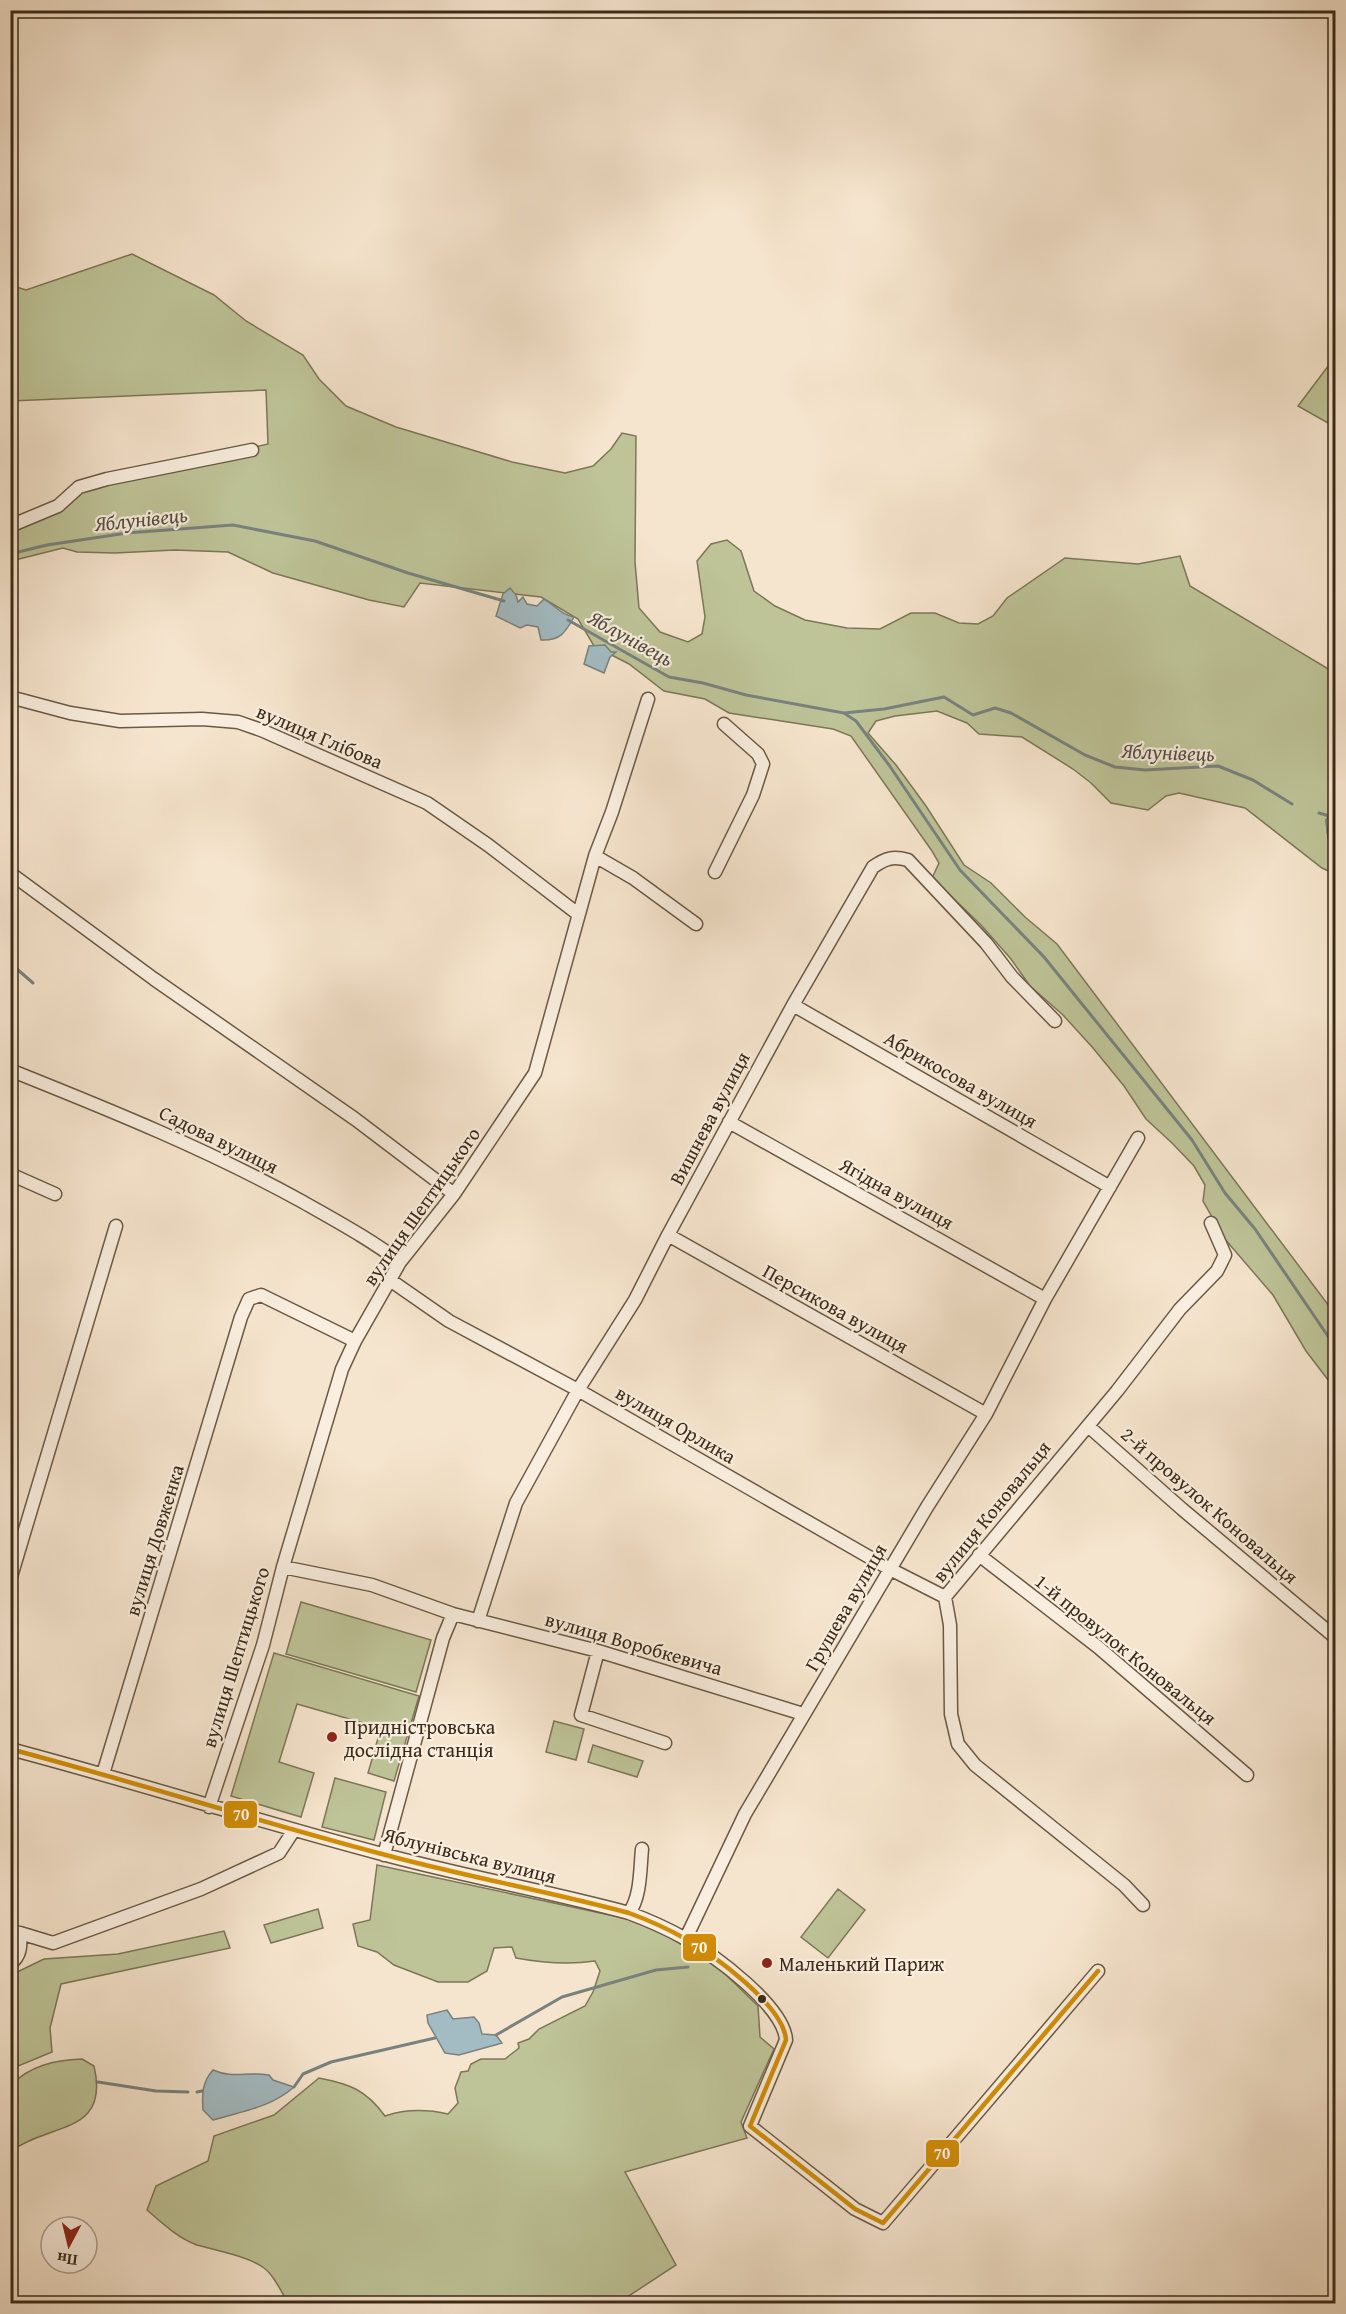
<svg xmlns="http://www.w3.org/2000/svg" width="1346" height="2314" font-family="'Gentium Book Plus',serif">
  <rect width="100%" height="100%" fill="#f6e5ce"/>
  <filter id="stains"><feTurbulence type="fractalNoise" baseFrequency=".00333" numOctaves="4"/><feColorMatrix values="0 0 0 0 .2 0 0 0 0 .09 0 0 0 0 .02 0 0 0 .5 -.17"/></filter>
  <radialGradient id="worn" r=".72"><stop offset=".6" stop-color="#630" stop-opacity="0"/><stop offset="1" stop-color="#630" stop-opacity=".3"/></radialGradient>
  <!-- green -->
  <path fill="#bec498" stroke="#7c7758" stroke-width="1.5" d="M132 254 214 295 246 321 303 355 319 379 346 406 396 427 512 462 565 473 593 466 611 449 622 433 636 436 635 562 639 608 660 632 688 642 702 634 705 617 697 561 711 544 727 540 741 551 754 591 775 606 805 620 847 628 880 629 911 613H935L959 623 978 624 993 616 1007 598 1065 558 1138 564 1180 556 1190 586 1335 673V809L1326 820 1328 838 1335 844V874L1322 868 1245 808 1179 793 1166 796 1148 810 1111 803 1091 783 1073 769 1022 737 979 734 967 723 937 711 895 716 876 721 868 733 896 765 926 806 964 865 991 883 1025 917 1057 944 1335 1314V1389L1306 1351 1273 1295 1224 1238 1203 1201 1205 1185 1194 1166 1172 1143 1146 1119 1124 1086 1093 1048 1063 1015 1030 986 1011 959 981 925 932 878 939 863 932 851 851 736 833 729 729 713 705 699 664 691 629 664 594 646 578 619 541 597 420 583 404 607 369 600 273 573 228 552 175 550 115 553 77 552 63 548 11 561V522L54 503 85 479 208 458 268 444 266 390 11 401 10 285 26 290Z
    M1335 357V427L1298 406Z
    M301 1602 431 1640 416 1692 286 1654Z
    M274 1653 419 1696 394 1781 368 1773 381 1728 297 1704 279 1762 314 1773 301 1817 231 1796Z
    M554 1721 584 1729 576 1760 546 1752Z
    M593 1745 643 1761 637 1777 588 1762Z
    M335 1778 386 1792 374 1840 322 1827Z
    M377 1865 647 1923 719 1968 758 2006 760 2037 774 2049 741 2122 747 2138 625 2172 676 2265 618 2303H288C281 2292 275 2276 264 2268 250 2257 215 2250 197 2245 178 2238 162 2223 147 2210L156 2186 208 2161 214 2136 274 2115 319 2078C350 2084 366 2090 385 2116 406 2109 426 2109 448 2114L458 2103 455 2088 461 2072 468 2071 471 2064 481 2059H505L519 2048 518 2043 529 2039 539 2029 585 2006 593 1992 600 1971 595 1961C568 1965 543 1963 516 1958L512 1947 494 1948 487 1971 468 1982H438L394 1965 377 1952 358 1946 353 1924 370 1920Z
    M838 1889 865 1910 828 1958 801 1937Z
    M318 1909 323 1928 271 1943 264 1925Z
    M224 1931 230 1948 61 1984 50 2028 52 2052 11 2069V1975L44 1959 118 1954Z
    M82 2059 94 2066C110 2135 51 2122 11 2151V2085C30 2066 54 2060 82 2059Z"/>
  <!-- water -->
  <path fill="#a3bcc4" stroke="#79827f" stroke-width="1.5" d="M510 588 516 595 518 602 523 597 527 604 537 606 544 599C556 606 560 614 574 617 565 633 560 641 541 640L538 627 527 625 520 628 496 616 503 594Z
    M605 645 611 652H616L610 657 604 673 584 664 589 646Z
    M1335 809V844L1328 838 1326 820Z
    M447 2010 453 2019 474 2017 479 2023 482 2034 496 2035 502 2043 459 2055 445 2053 428 2023 427 2015Z
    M213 2070C233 2079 247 2071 269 2075L273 2080 294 2087C270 2108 242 2111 213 2120L203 2110C202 2094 202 2082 213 2070Z"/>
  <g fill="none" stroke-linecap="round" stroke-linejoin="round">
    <!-- stream -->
    <path stroke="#79827f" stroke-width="3" d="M10 554 47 545 127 533 233 525 315 541 408 573 504 601
      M568 620 669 677 703 683 746 695 844 713 884 709 944 697 973 715 995 708 1011 713 1085 755 1115 767 1145 770 1218 766 1253 780 1292 804
      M844 713 856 721 889 765 960 870 1044 957 1192 1140 1225 1193 1255 1229 1336 1348
      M1319 813 1336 818
      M10 963 33 983
      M496 2035 562 1997 656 1970 688 1967
      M98 2082 156 2091 188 2092
      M294 2087 303 2074 331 2062 435 2038
      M197 2092 202 2091"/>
    <defs>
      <path id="street" d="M10 526 58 506 79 487 107 479 252 450
        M10 697 70 713 120 721 202 719 238 722 261 730 427 803 488 845 578 914
        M595 856 633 878 696 924
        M715 872 753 795 763 764 758 754 724 724
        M10 873 154 979 355 1119 454 1194
        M793 1005 1110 1187
        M10 1070C110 1110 209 1150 303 1202 336 1221 370 1239 400 1262
        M729 1122 1045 1299
        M10 1174 55 1194
        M668 1235 986 1414
        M390 1280 449 1321 578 1390 890 1569 945 1597
        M1088 1426 1182 1509 1336 1638
        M979 1555 1098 1647 1247 1775
        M283 1567 372 1585 453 1614 598 1651 803 1714
        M10 1580 116 1226
        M945 1597 1117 1391 1180 1309 1217 1271 1225 1255 1211 1223
        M945 1597 950 1625 951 1714 958 1744 975 1765 1124 1885 1143 1905
        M478 1621 516 1503 578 1390 635 1300 668 1235 793 1005 873 867C886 858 893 856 908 860L986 943 1012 977 1055 1021
        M598 1651 581 1715 665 1743
        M10 1749C135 1782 257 1821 382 1854 463 1876 547 1891 629 1913 648 1920 666 1928 684 1938 713 1954 784 2006 786 2040L750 2126 855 2209 883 2223 1098 1971
        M103 1774 241 1317 249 1299 261 1295 355 1341
        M209 1807 263 1645 283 1567 342 1369 355 1341 400 1262 454 1194 535 1073 595 856 612 812 648 699
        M384 1855 443 1638 453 1614
        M629 1913C641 1897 640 1869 642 1849
        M10 1931 20 1933C21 1946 21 1956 10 1964
        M20 1933 53 1943 201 1889 279 1853 294 1830
        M686 1938 745 1814 927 1507 986 1414 1045 1299 1138 1138"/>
    </defs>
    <!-- street casing -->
    <use href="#street" stroke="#6a5945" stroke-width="15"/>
    <!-- street -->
    <use href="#street" stroke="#f9eedf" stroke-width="12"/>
    <defs>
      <path id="bus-1" d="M10 1749C135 1782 257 1821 382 1854 463 1876 547 1891 629 1913 648 1920 666 1928 684 1938 713 1954 784 2006 786 2040L750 2126 855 2209 883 2223 1098 1971"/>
    </defs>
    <!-- bus-1 casing -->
    <use href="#bus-1" stroke="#f9eedf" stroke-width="9"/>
    <!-- bus-1 -->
    <use href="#bus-1" stroke="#d18d05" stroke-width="4.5"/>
  </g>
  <!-- markers -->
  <g fill="#8f2418" stroke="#f9eedf" stroke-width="2">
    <circle cx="332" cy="1737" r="6"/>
    <circle cx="767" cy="1963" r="6"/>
  </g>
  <circle fill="#3b2a17" stroke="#f9eedf" stroke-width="2" cx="762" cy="1999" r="5"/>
  <g text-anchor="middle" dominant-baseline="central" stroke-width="4.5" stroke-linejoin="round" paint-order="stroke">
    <!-- street labels -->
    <g font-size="20" fill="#3b2a17" stroke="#f9eedf">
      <text transform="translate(320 736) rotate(23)">вулиця Глібова</text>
      <text transform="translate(961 1079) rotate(30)">Абрикосова вулиця</text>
      <text transform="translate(709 1118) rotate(-62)">Вишнева вулиця</text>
      <text transform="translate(219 1139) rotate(26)">Садова вулиця</text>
      <text transform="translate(897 1193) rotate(29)">Ягідна вулиця</text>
      <text transform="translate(421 1206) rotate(-55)">вулиця Шептицького</text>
      <text transform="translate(836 1308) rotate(29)">Персикова вулиця</text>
      <text transform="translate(676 1424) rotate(30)">вулиця Орлика</text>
      <text transform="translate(1210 1505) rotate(41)">2-й провулок Коновальця</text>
      <text transform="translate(991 1511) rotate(-51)">вулиця Коновальця</text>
      <text transform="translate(154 1540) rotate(-73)">вулиця Довженка</text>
      <text transform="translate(845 1607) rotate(-60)">Грушева вулиця</text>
      <text transform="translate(634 1643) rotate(16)">вулиця Воробкевича</text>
      <text transform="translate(1126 1649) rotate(39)">1-й провулок Коновальця</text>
      <text transform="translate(235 1657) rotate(-73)">вулиця Шептицького</text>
      <text transform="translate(470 1855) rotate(14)">Яблунівська вулиця</text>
    </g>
    <!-- poi labels -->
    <g font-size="20" fill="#3b2a17" stroke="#f9eedf" text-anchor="start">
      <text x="344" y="1726">Придністровська<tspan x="344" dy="23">дослідна станція</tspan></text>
      <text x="779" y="1963">Маленький Париж</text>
    </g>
    <!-- water labels -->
    <g font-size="21" font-style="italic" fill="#554e42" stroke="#f9eedf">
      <text transform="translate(141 519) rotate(-6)">Яблунівець</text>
      <text transform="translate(631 638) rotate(29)">Яблунівець</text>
      <text transform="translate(1168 752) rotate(2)">Яблунівець</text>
    </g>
  </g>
  <g stroke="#f9eedf" stroke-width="2">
    <rect x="223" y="1800" width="35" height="29" rx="6" fill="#d18d05"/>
    <rect x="682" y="1933" width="35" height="29" rx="6" fill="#d18d05"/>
    <rect x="925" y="2139" width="35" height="29" rx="6" fill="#d18d05"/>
  </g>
  <g font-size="16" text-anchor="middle" font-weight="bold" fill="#fff">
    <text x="241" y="1820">70</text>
    <text x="699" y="1953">70</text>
    <text x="942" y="2159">70</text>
  </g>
  <!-- margin -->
  <rect width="1346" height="2314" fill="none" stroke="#f6e5ce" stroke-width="36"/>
  <rect x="12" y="12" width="1322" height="2290" fill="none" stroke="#3b2a17" stroke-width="3"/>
  <rect x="18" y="18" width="1310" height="2278" fill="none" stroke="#3b2a17" stroke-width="1.5"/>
  <!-- north arrow -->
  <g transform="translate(69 2245) rotate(187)"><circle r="28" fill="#f9eedf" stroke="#ada08f" stroke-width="1.5"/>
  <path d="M0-4.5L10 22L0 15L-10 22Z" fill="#8f2418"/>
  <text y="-9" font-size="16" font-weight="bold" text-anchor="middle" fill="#3b2a17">Пн</text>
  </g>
  <rect width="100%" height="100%" filter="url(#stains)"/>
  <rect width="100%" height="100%" fill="url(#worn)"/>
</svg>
